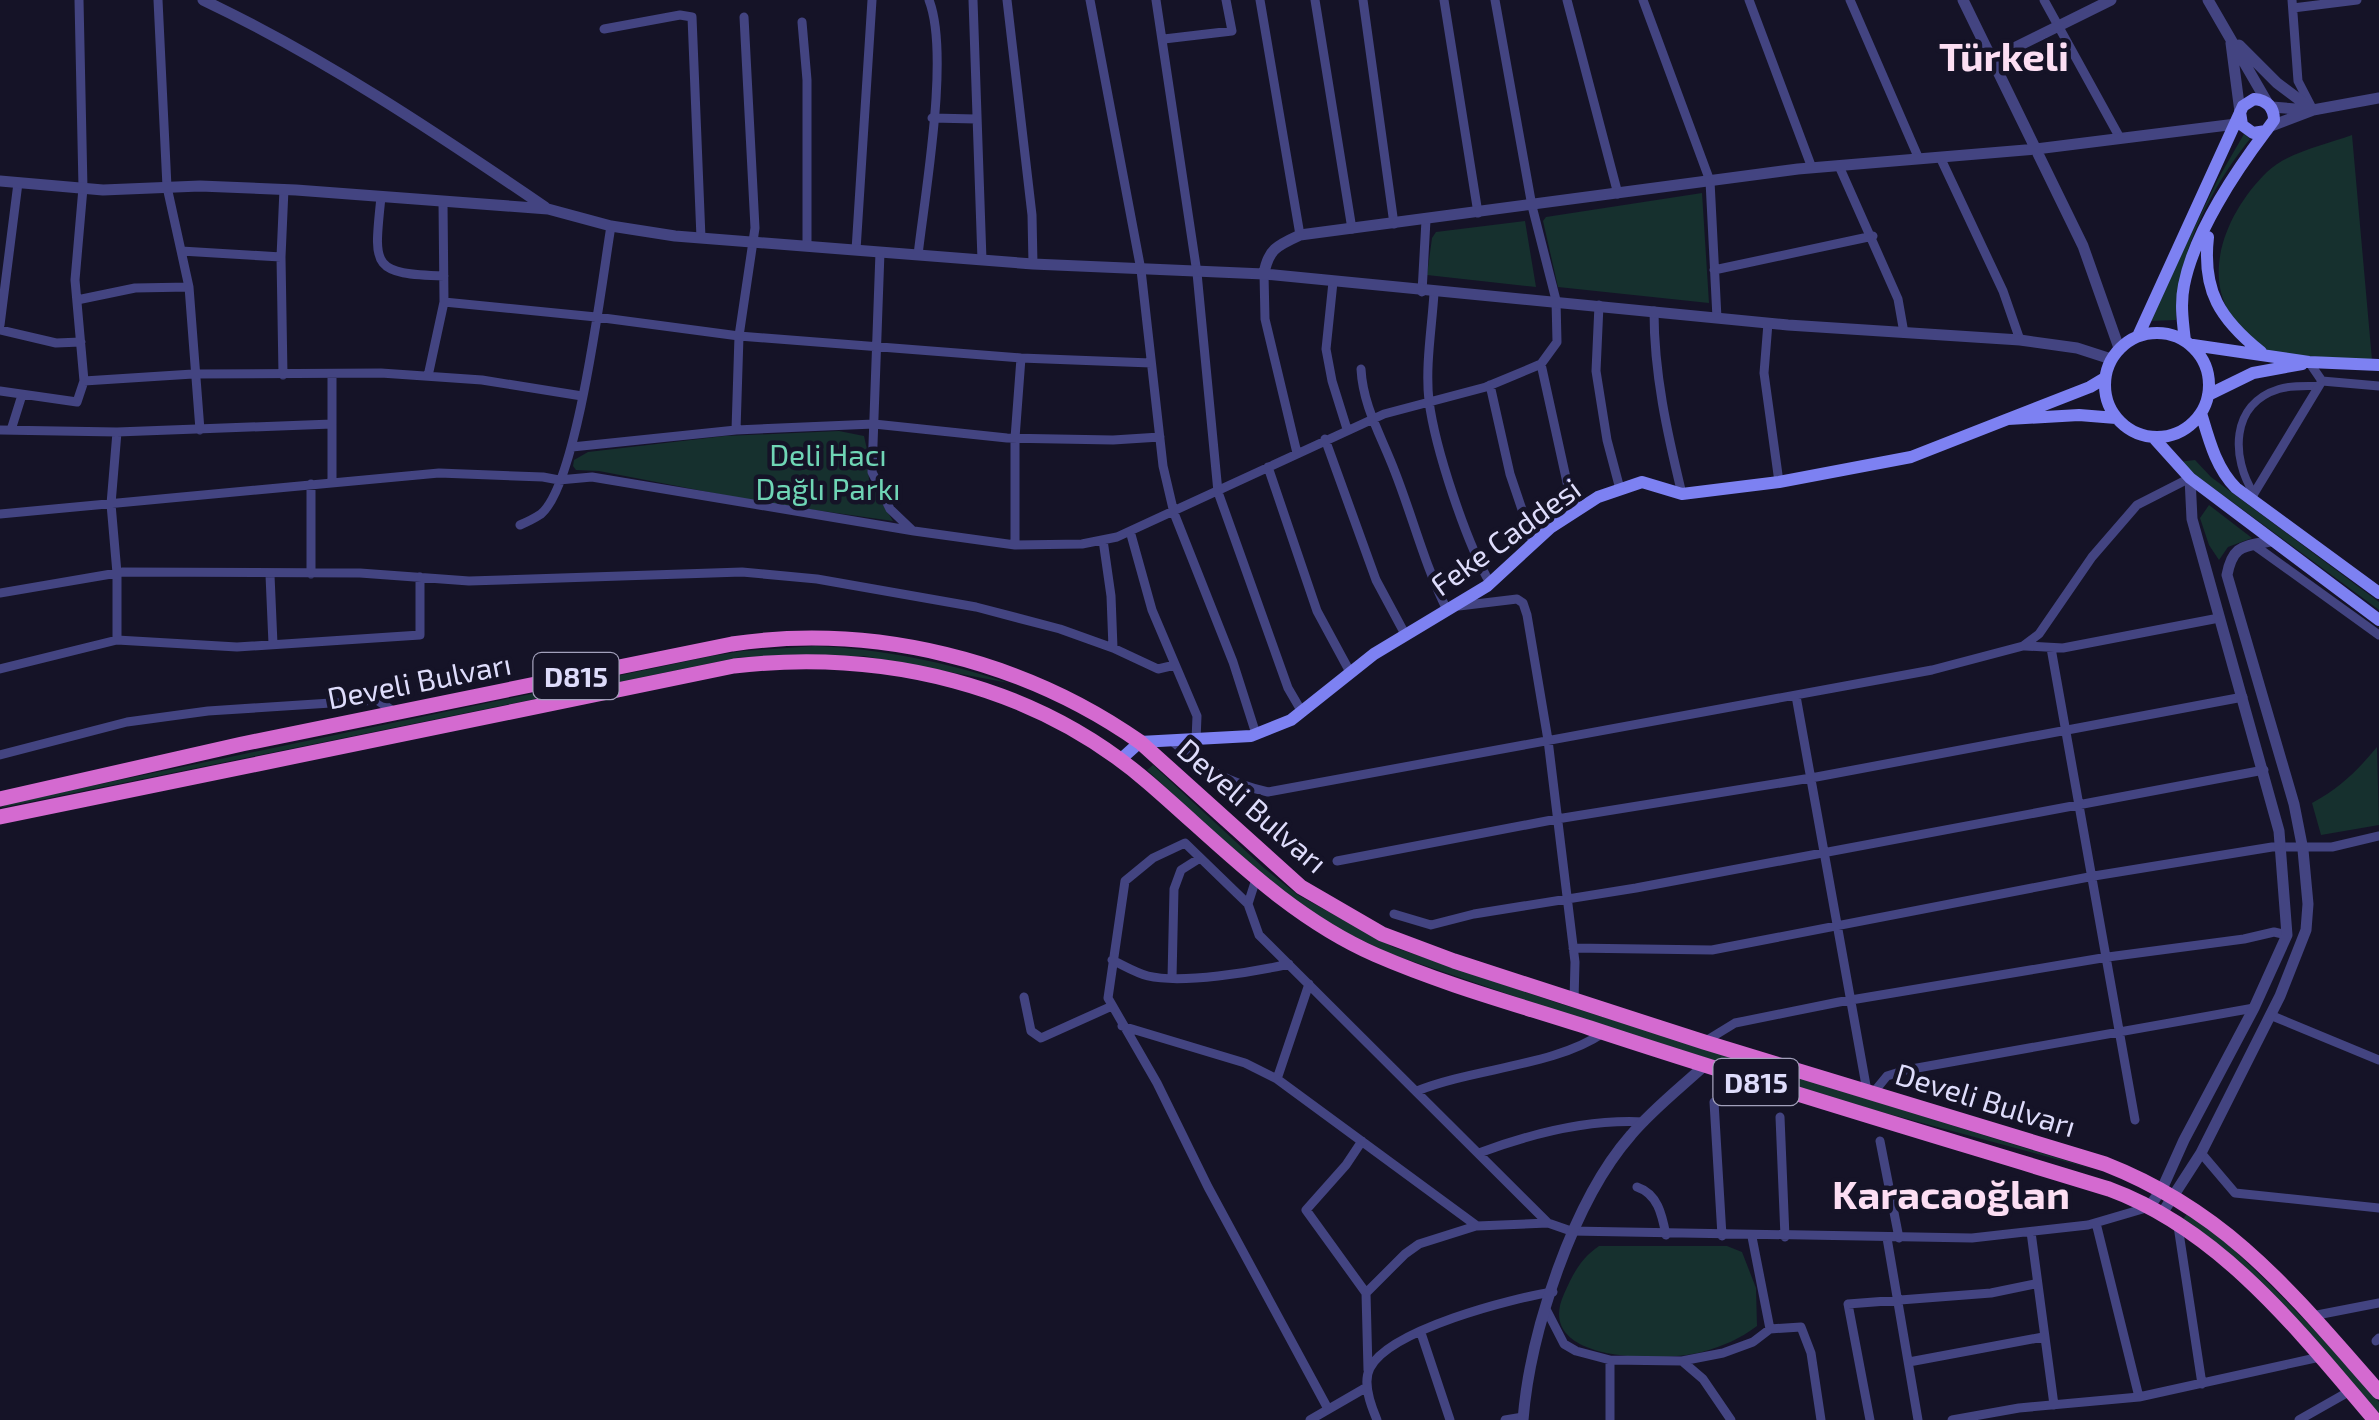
<svg xmlns="http://www.w3.org/2000/svg" width="2379" height="1420" font-family="'Exo 2',sans-serif">
  <rect width="100%" height="100%" fill="#151327"/>
  <!-- green -->
  <path fill="#16302e" d="M2244 134 2250 139C2211 187 2175 258 2176 320L2149 321 2218 179Z
    M2352 135 2372 360C2352 358 2278 356 2264 349 2258 347 2252 338 2247 334 2194 287 2224 214 2267 172 2288 152 2325 145 2352 135Z
    M1702 193 1709 303 1558 287 1543 221 1546 217Z
    M1525 221 1536 287 1427 275 1432 238 1436 232Z
    M839 431 864 436 868 454 869 481 893 521 765 503 599 471 576 470 573 466 574 460 588 452 725 436Z
    M2195 460 2211 477 2379 602V610L2178 462Z
    M2209 505 2252 538 2228 547 2219 560 2209 545 2200 518Z
    M815 646C883 649 945 662 1009 683L864 656 741 657 0 808 10 803 712 656 743 651Z
    M2377 747 2379 825 2321 835 2312 803C2340 788 2357 771 2377 747Z
    M1153 765 1264 868 1298 895 1393 947 1558 1003 2093 1169 1874 1110 1560 1012 1391 954 1332 926 1262 877 1147 770Z
    M2190 1210C2259 1271 2319 1332 2379 1402V1413L2183 1219Z
    M1599 1246H1727L1742 1252 1756 1288 1757 1326C1740 1339 1723 1346 1702 1352 1664 1362 1532 1364 1564 1294 1573 1274 1580 1259 1599 1246Z"/>
  <g fill="none" stroke-linecap="round" stroke-linejoin="round">
    <!-- pedestrian -->
    <path stroke="#434481" stroke-width="8" d="M2254 494C2231 458 2230 404 2279 389 2292 385 2305 386 2318 386"/>
    <!-- minor -->
    <path stroke="#434481" stroke-width="9" d="M158 0 167 187 189 287 200 430
      M973 0 982 260
      M1007 0 1032 215 1033 264
      M1090 0 1141 270 1163 466 1174 513 1233 662 1256 734
      M1156 0 1197 273 1218 492 1288 688 1302 712
      M1260 0 1300 235
      M1315 0 1352 229
      M1363 0 1394 224
      M1444 0 1478 213
      M1567 0 1618 194
      M1643 0 1710 181 1717 318
      M1749 0 1812 168
      M1850 0 1919 159
      M2044 0 2120 138
      M2292 0 2298 81 2312 108
      M2293 8 2357 0
      M802 22 807 80V246
      M604 29 680 15 692 17 701 238
      M1164 39 1232 31 1226 0
      M932 118 976 119
      M1940 157 2003 291 2020 340
      M1839 166 1898 299 1904 333
      M381 197C374 266 370 274 444 276
      M856 250 872 0
      M181 251 281 257
      M880 252 872 472 890 509 912 530
      M918 255C925 193 950 54 929 0
      M1714 270 1873 236
      M1264 274 1265 319 1297 453
      M1333 282 1326 349 1332 381 1347 429
      M1422 292 1426 220
      M1434 293C1432 327 1425 366 1429 401 1435 448 1466 542 1490 583
      M77 300 135 288 189 287
      M444 302 596 317 739 336 1021 358 1151 363
      M1599 305 1596 371 1607 440 1620 489
      M1654 311C1654 374 1667 432 1682 494
      M1768 323 1764 373 1779 482
      M0 325 18 183
      M0 330 56 343 81 342
      M2309 362 2322 381 2379 386
      M1541 364 1568 487 1577 509
      M1361 369C1363 407 1382 437 1395 472 1413 518 1425 566 1447 610
      M283 375 281 257 284 189
      M428 376 444 302 443 202
      M84 381 193 374 381 373 482 380 582 396
      M1490 385 1510 474 1533 542
      M0 391 77 402 84 381 75 280 83 188 79 0
      M0 430 117 432 332 424
      M11 430 22 395
      M736 430 739 336 755 228 744 17
      M117 432 111 504 117 573V640
      M1325 439 1376 580 1405 634
      M572 447 736 430 874 424 1007 438 1113 440 1160 437
      M1268 467 1317 611 1350 672
      M332 481V374
      M2250 500 2322 381
      M0 514 439 473 543 477 559 480 592 477 914 531 1015 545 1082 544 1117 537 1384 414 1486 387 1541 364 1557 342 1556 300 1532 206 1495 0
      M520 525C527 522 535 518 541 514 578 483 602 280 611 226
      M1130 531 1152 610 1197 716 1196 740
      M1103 540 1111 596 1113 648 1158 669 1175 665
      M1015 545V438L1021 358
      M2254 545 2379 635
      M311 574V484
      M270 575 273 644
      M0 593 123 572 360 573 469 581 742 572 817 579 976 607 1060 629 1113 648
      M1459 606 1517 599 1523 603 1527 615 1548 740 1575 962 1574 1001
      M2025 646 2063 648 2219 618
      M2051 648 2135 1120
      M0 669 117 640 237 647 420 635V577
      M1796 696 1867 1091
      M1172 741C1201 768 1229 783 1268 792L1932 670 2023 646 2039 634 2092 557 2137 505 2190 478
      M0 755 127 722 208 711 377 700 393 711
      M1337 861 1557 819 1811 778 2243 697
      M1256 879 1248 904 1259 935 1548 1223 1571 1231 1972 1238 2088 1225 2146 1208
      M1248 904 1185 843 1153 858 1125 881 1108 998 1157 1083 1208 1187 1327 1407
      M1394 914 1431 925 1474 914 1636 888 2264 770
      M1573 948 1712 950 2094 876 2272 847H2332L2379 836
      M1112 960C1123 965 1136 973 1148 976 1182 984 1254 972 1289 964
      M1172 978 1174 889 1181 870 1200 858
      M1024 997 1031 1031 1041 1038 1112 1006
      M2270 1015 2379 1060
      M1122 1026 1245 1063 1277 1079 1477 1226 1548 1223
      M1704 1042 1735 1023 1839 1002 2108 957 2244 939 2274 932 2287 935
      M1277 1079 1309 984
      M1417 1091C1474 1068 1555 1066 1603 1033
      M1873 1093 1887 1076 1906 1070 2254 1008
      M1714 1102 1722 1236
      M1780 1117 1785 1237
      M1362 1141 1346 1165 1306 1210 1366 1293 1368 1370
      M1880 1141 1899 1238
      M1479 1153C1530 1134 1590 1119 1644 1122
      M2201 1153 2235 1193 2379 1208
      M1637 1187C1658 1194 1662 1215 1666 1235
      M2096 1223 2139 1397
      M2178 1226 2202 1384
      M2031 1232 2054 1405
      M1752 1237 1770 1329
      M1887 1238 1918 1420
      M1366 1293 1405 1254 1419 1244 1476 1226
      M1547 1311 1564 1344 1576 1351 1610 1360 1682 1361 1723 1353 1753 1342 1770 1329 1801 1327 1811 1353 1821 1420
      M2312 1316 2379 1303
      M1421 1333 1450 1420
      M2376 1341 2379 1338
      M1610 1360V1420
      M1682 1361 1703 1379 1731 1420
      M1909 1362 2043 1337
      M1310 1420 1367 1387
      M1377 1420C1371 1406 1362 1383 1370 1368 1389 1330 1512 1298 1553 1292
      M1505 1420 1523 1417
      M1870 1420 1848 1304 1991 1293 2035 1284
      M1952 1420 2019 1408 2139 1397 2320 1357
      M2299 1420 2350 1391"/>
    <!-- tertiary -->
    <path stroke="#434481" stroke-width="11" d="M203 0C323 57 435 132 545 207
      M1963 0 2083 246 2119 348
      M2208 0 2267 102
      M2231 43 2240 112
      M2239 45 2277 83 2313 110
      M1992 59 2111 0
      M2272 107 2308 110
      M2271 126 2313 110 2379 98
      M0 181 103 190 200 186 296 190 548 209 611 226 675 236 1033 264 1264 274 1788 325 2020 340 2077 348 2111 359
      M1264 274C1268 249 1278 245 1300 235L1798 169 2036 149 2236 124
      M2149 1207 2162 1189 2184 1140 2254 1008 2287 935 2279 831 2192 519 2190 478
      M2161 1215 2201 1153 2280 996 2306 930 2308 904 2303 850 2294 804 2227 575C2233 544 2244 547 2271 541
      M1523 1420C1530 1332 1573 1201 1631 1135 1652 1110 1680 1088 1704 1066"/>
    <!-- secondary -->
    <path stroke="#7d81f2" stroke-width="12" d="M2208 237C2202 291 2220 319 2261 352
      M2105 385a52 52 0 1 1 104 0a52 52 0 1 1-104 0Z
      M2138 336 2243 106 2254 99C2267 100 2274 107 2274 120L2266 131 2253 133 2242 125 2240 112
      M2185 341C2183 323 2180 304 2184 285 2194 234 2235 172 2266 131
      M2193 345 2309 362 2379 365
      M2105 378 2090 387 2008 419 2079 415 2116 418
      M2208 395 2253 373 2302 364
      M2201 413C2209 440 2216 468 2236 488L2379 593
      M2153 437 2190 478 2379 620
      M1120 760 1140 742 1251 736 1291 720 1374 654 1487 586 1550 528 1598 497 1642 482 1682 494 1779 482 1911 457 2008 419"/>
    <!-- trunk -->
    <path stroke="#d46ad0" stroke-width="15" d="M0 799 242 744 732 644C874 623 1023 660 1140 742L1301 887 1382 934 1454 961 1704 1042 2105 1164C2230 1213 2293 1295 2379 1392
      M0 817 734 666C882 649 1035 684 1149 783 1222 846 1287 916 1376 955 1445 985 1519 1005 1590 1028 1762 1085 1936 1136 2109 1189 2221 1230 2300 1332 2375 1420"/>
  </g>
  <g text-anchor="middle" dominant-baseline="central" stroke-width="9" stroke-linejoin="round" paint-order="stroke">
    <!-- shield labels -->
    <g fill="#151327" stroke="#a2a0bb" stroke-width="2.5">
      <rect x="533.5" y="653" width="85" height="46" rx="8"/>
      <rect x="1713.5" y="1059" width="85" height="46" rx="8"/>
    </g>
    <g font-size="28" font-weight="bold" fill="#dedcfb">
      <text x="576" y="676">D815</text>
      <text x="1756" y="1082">D815</text>
    </g>
    <!-- park labels -->
    <g font-size="30" fill="#6fd5b5" stroke="#151327">
      <text x="828" y="454">Deli Hacı<tspan x="828" dy="34">Dağlı Parkı</tspan></text>
    </g>
    <!-- street labels -->
    <g font-size="30" fill="#dedcfb" stroke="#151327">
      <text transform="translate(1505 536) rotate(-36)">Feke Caddesi</text>
      <text transform="translate(419 680) rotate(-11)">Develi Bulvarı</text>
      <text transform="translate(1253 805) rotate(41)">Develi Bulvarı</text>
      <text transform="translate(1986 1099) rotate(17)">Develi Bulvarı</text>
    </g>
    <!-- district labels -->
    <g font-size="40" font-weight="bold" fill="#fcdef3" stroke="#151327">
      <text x="2004" y="55">Türkeli</text>
      <text x="1951" y="1193">Karacaoğlan</text>
    </g>
  </g>
</svg>
